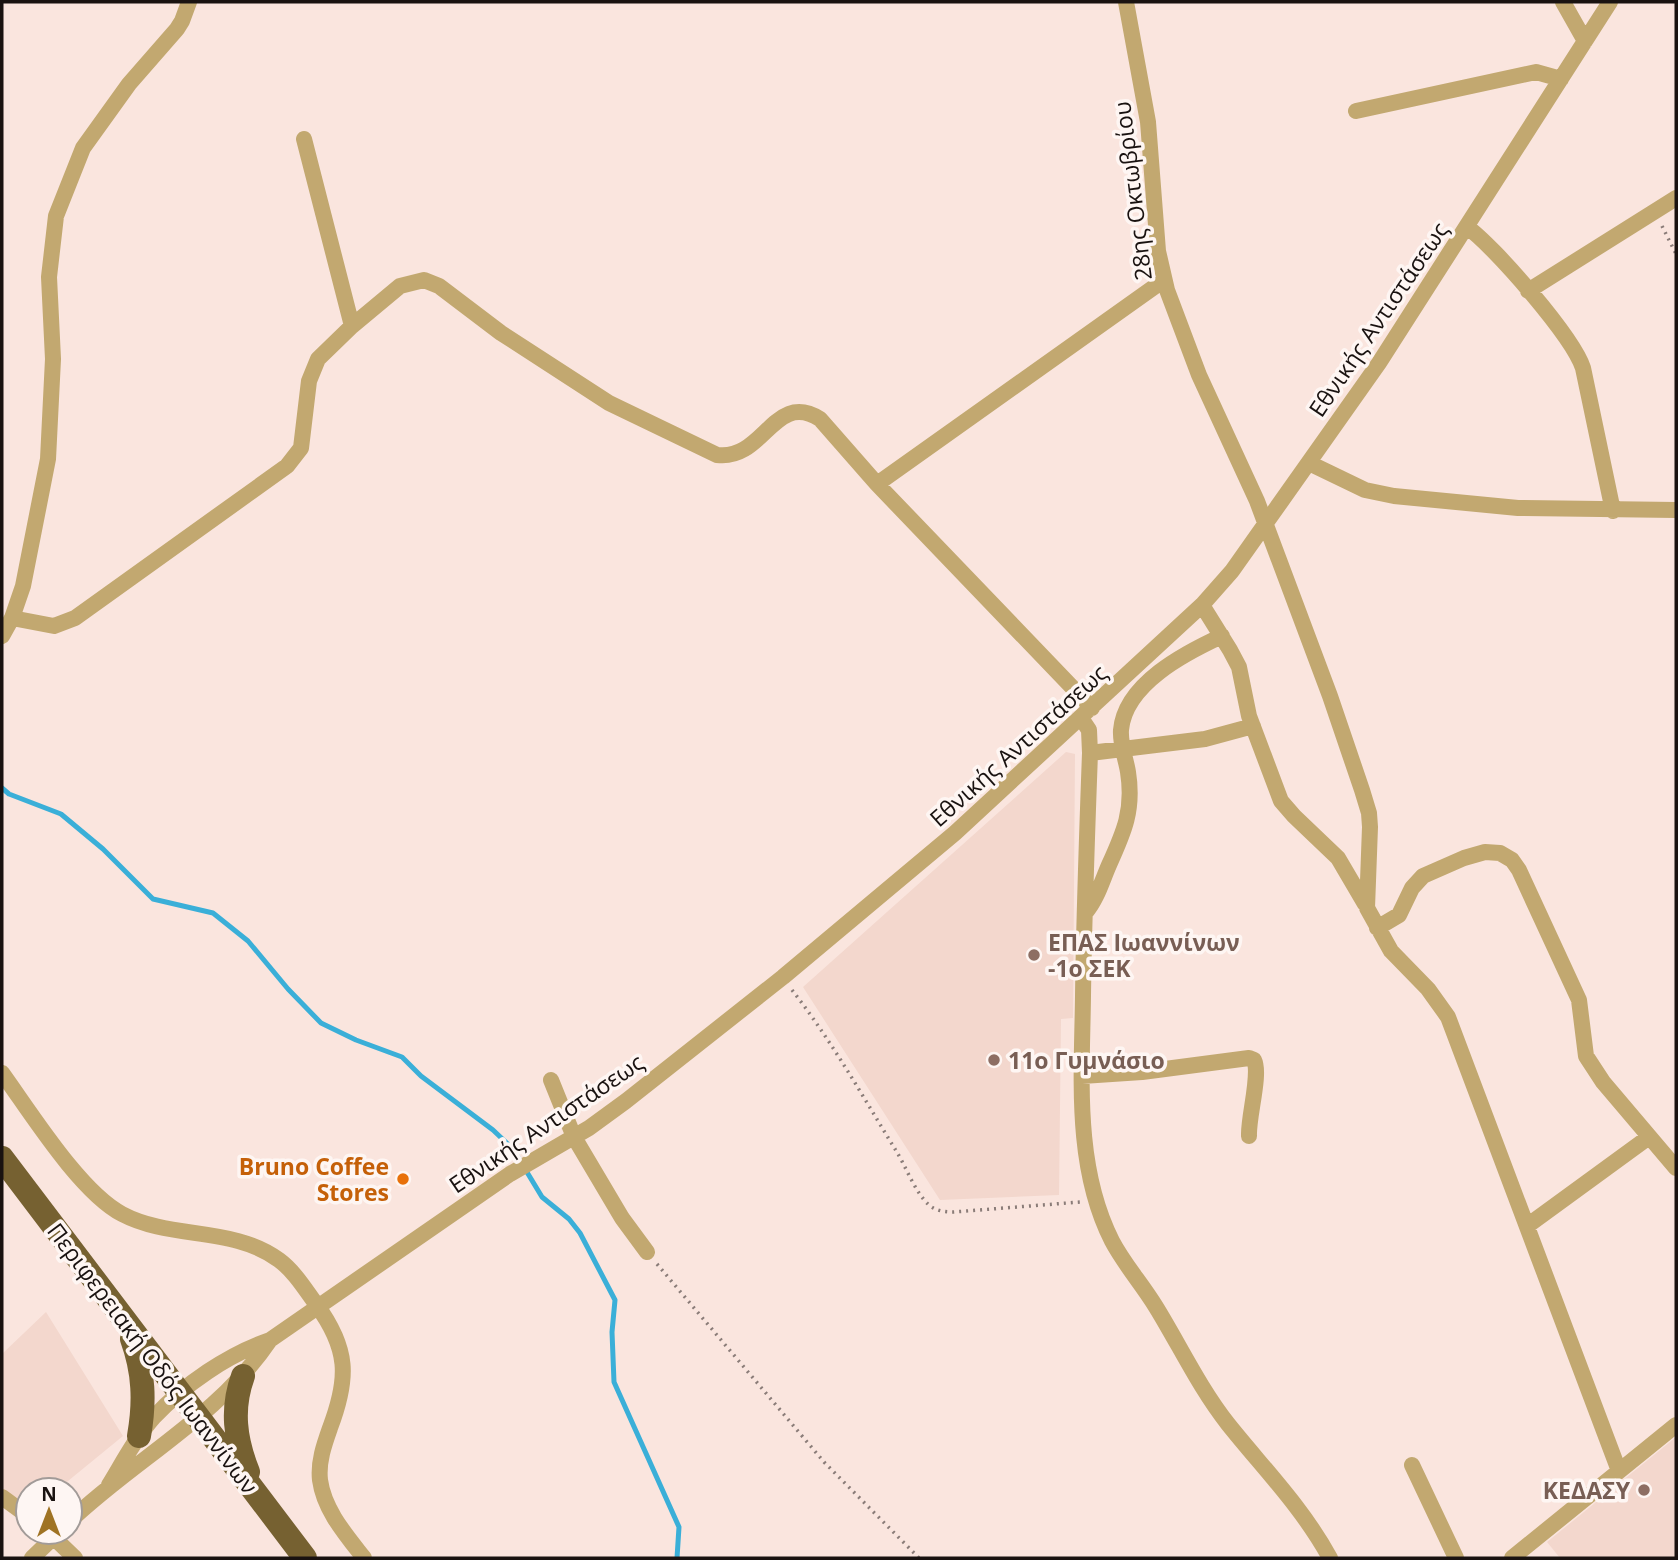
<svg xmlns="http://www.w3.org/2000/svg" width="1678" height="1560" font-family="'Open Sans',sans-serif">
  <rect width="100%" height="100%" fill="#fae5de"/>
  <!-- built -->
  <path fill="#f3d7cd" d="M1066 752 1075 754 1073 1018 1061 1019 1059 1195 940 1200 803 987Z
    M46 1312 123 1436 57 1490H28V1502H25L2 1490V1354Z
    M1676 1437V1558H1560L1547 1542Z"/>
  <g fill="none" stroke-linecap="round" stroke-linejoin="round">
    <!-- stream -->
    <path stroke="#3aafd8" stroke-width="5" d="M2 788 9 794 61 814 103 849 153 899 213 913 248 941 288 989 321 1023 356 1040 402 1057 421 1076 493 1130 513 1149 542 1197 569 1219 580 1233 615 1300 612 1332 614 1382 679 1527 677 1558"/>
    <!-- path -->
    <path stroke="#8a7c78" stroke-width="3.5" stroke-dasharray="2 5" stroke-linecap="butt" d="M1662 226 1676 254
      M792 990C831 1040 862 1095 895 1149 906 1166 914 1191 929 1205 936 1211 945 1212 954 1212L1080 1202
      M657 1264 824 1462 919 1558"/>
    <!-- minor -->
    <path stroke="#c2a870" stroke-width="16" d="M1126 2 1148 122 1158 251 1167 290 1199 375 1257 501 1330 696 1362 790 1369 813 1370 827 1367 908 1391 951 1428 989 1448 1017 1619 1471
      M1563 2 1585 41
      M1356 111 1536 72 1561 79
      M304 139 352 326
      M1467 227C1494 246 1573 337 1583 368L1613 511
      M1528 291 1676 198
      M1309 463 1365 490 1394 496 1518 508 1676 510
      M1202 605 1230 650 1239 667 1249 716 1281 801 1294 816 1338 858 1365 904
      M12 618 54 626 75 618 287 466 301 448 309 381 318 359 352 326 400 286 424 280 439 286 501 333 609 403 717 455C764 461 774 390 820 419L877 484
      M2 636 12 618 23 586 48 459 53 359 49 277 56 216 83 148 129 84 177 29 182 21 189 2
      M1092 708 877 484 1164 280
      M1081 718 1089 730 1090 753C1087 834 1084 915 1083 996 1082 1077 1074 1166 1112 1241 1124 1264 1142 1284 1156 1307 1180 1346 1199 1387 1228 1424 1264 1469 1302 1507 1330 1558
      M1090 753 1205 739 1253 726
      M1086 912C1097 899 1102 881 1109 865 1124 832 1134 810 1128 772 1126 759 1120 745 1121 730 1125 684 1185 653 1222 636
      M1377 928 1399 915 1412 888 1423 876 1464 858 1485 852 1500 853 1512 860 1519 870 1579 1000 1586 1056 1603 1082 1676 1168
      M2 1073C31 1113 80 1192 122 1214 171 1240 233 1226 279 1260 294 1271 305 1289 316 1304 349 1349 349 1378 330 1428 324 1445 318 1462 320 1480 324 1510 346 1535 364 1558
      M1082 1076 1142 1072 1249 1058 1254 1060C1261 1074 1248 1117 1249 1136
      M551 1080 574 1137 622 1218 647 1252
      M1527 1226 1649 1137
      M1412 1465 1456 1558
      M109 1485C123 1462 136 1437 154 1417 185 1384 227 1355 270 1340L510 1174 589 1128 626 1101 783 977 955 833 1202 605 1232 571 1379 363 1610 2
      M2 1497 28 1516
      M70 1521C135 1459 218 1417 270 1340
      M48 1532 75 1558
      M32 1558 59 1532
      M1512 1558 1676 1425"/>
    <!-- highway -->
    <path stroke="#766131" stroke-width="24" d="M2 1158 305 1558
      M132 1339C144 1372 145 1402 139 1436
      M243 1376C231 1409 235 1439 248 1472"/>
  </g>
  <!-- markers -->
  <g fill="#8d6e63" stroke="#fef6f3" stroke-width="2.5">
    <circle cx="1034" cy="955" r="7"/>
    <circle cx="994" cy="1060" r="7"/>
    <circle cx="1644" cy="1490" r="7"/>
  </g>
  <circle fill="#e8710a" stroke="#fef6f3" stroke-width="2.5" cx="403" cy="1179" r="7"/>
  <g text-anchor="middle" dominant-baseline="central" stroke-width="7" stroke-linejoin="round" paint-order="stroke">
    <!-- street labels -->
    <g font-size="23" fill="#191210" stroke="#fef6f3">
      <text transform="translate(1132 191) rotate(-97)">28ης Οκτωβρίου</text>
      <text transform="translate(1378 319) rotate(-56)">Εθνικής Αντιστάσεως</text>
      <text transform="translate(1018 745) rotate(-42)">Εθνικής Αντιστάσεως</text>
      <text transform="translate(546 1123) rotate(-34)">Εθνικής Αντιστάσεως</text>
      <text transform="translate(153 1358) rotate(53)">Περιφερειακή Οδός Ιωαννίνων</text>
    </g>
    <!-- education labels -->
    <g font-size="23" font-weight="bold" fill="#785e54" stroke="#fef6f3" text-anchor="start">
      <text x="1048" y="942">ΕΠΑΣ Ιωαννίνων<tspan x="1048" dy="26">-1ο ΣΕΚ</tspan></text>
      <text x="1008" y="1060">11o Γυμνάσιο</text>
      <text x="1630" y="1490" text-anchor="end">ΚΕΔΑΣΥ</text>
    </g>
    <!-- food labels -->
    <g font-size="23" font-weight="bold" fill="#c56008" stroke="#fef6f3" text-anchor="end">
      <text x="389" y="1166">Bruno Coffee<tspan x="389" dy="26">Stores</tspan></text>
    </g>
  </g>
  <!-- border -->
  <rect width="1678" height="1560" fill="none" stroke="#191210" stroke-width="7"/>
  <!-- north arrow -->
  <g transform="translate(49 1511)"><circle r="33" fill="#fef6f3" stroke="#a29b98" stroke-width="2"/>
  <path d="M0-5L12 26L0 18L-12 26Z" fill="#9f7324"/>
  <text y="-10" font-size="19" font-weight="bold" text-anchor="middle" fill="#191210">N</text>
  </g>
</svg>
